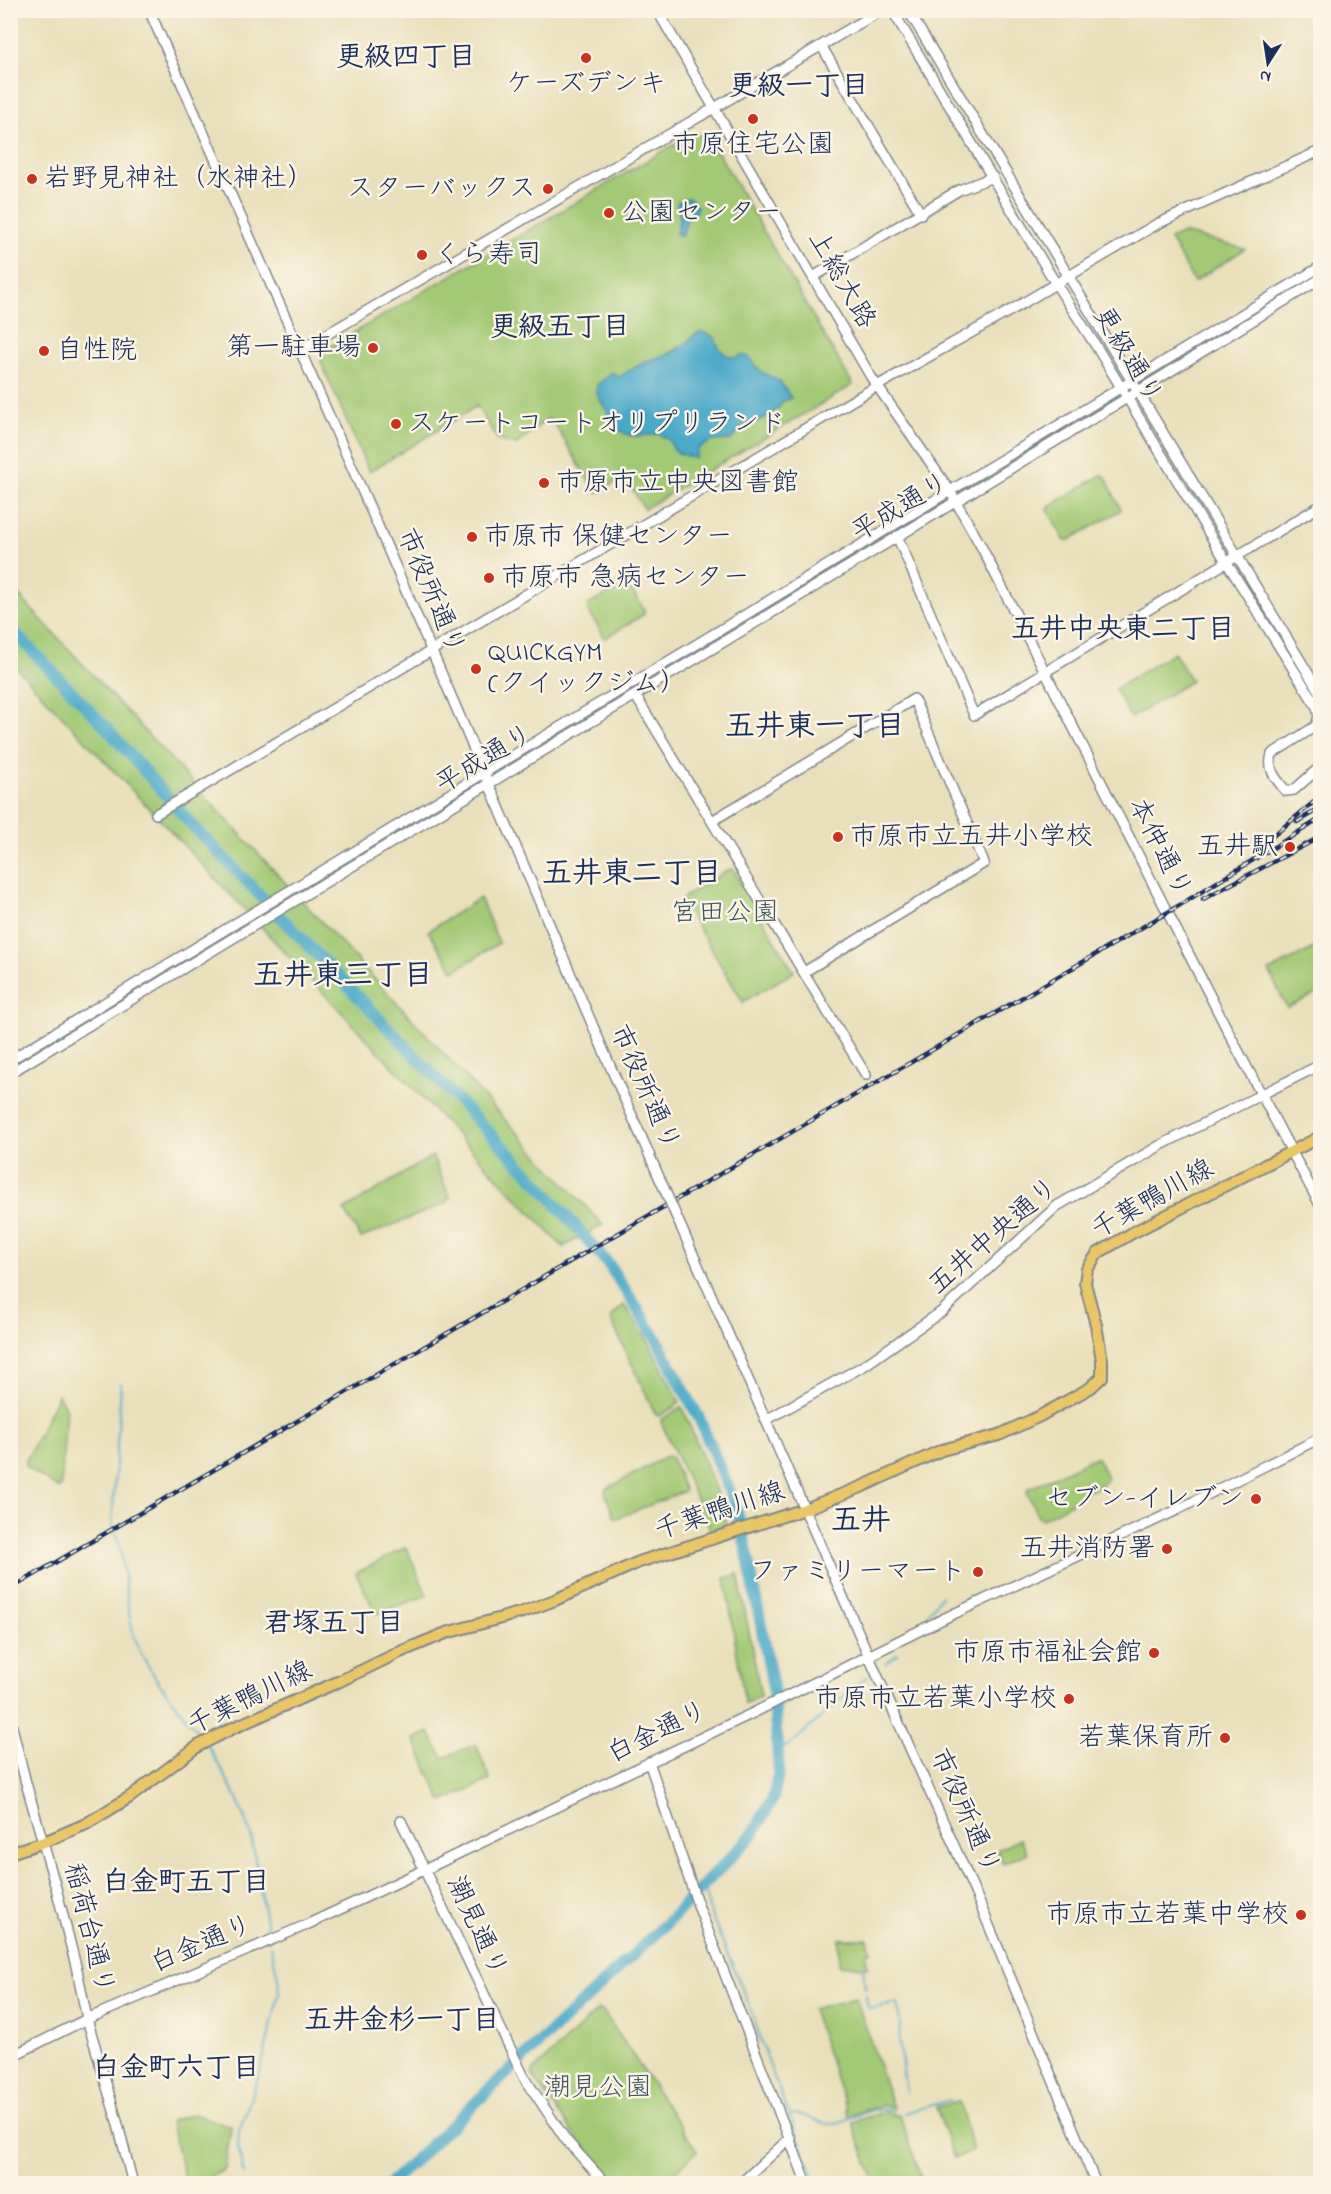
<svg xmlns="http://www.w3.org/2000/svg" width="1331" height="2194" font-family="'Indie Flower','Klee One',sans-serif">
  <rect width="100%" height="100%" fill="#fcf5e5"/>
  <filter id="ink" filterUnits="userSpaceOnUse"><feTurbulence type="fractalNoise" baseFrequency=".0167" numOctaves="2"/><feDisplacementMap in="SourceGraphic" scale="12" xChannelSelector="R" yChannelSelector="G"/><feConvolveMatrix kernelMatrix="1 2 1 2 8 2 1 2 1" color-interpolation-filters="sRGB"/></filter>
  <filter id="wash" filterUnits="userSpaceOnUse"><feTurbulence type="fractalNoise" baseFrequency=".008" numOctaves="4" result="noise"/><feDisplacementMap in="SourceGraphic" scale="24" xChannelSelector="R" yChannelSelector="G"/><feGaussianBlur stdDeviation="1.35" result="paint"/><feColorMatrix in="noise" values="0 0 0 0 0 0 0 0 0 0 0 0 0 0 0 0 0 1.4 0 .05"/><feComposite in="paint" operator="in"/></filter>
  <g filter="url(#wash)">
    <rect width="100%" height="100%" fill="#e9dfba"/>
    <!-- green -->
    <path fill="#a2c974" stroke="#5e7c69" stroke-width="1.5" d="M692 134 709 137 853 385 644 509 625 477 596 493 557 428 548 418 516 445 498 440 477 406 369 472 321 362 326 349Z
      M1183 233 1245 249 1194 282 1170 239Z
      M1101 475 1105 476 1121 510 1069 540H1064L1048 510 1049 507Z
      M626 584H628L644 610V614L606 638 604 637 588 610V605Z
      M11 587 603 1225 563 1247 11 662Z
      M1174 652 1191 681 1131 718 1115 689Z
      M730 869H733L794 972 743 1002 682 901 684 897Z
      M480 898 499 943 454 971 428 931Z
      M1320 945V992L1287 1008 1269 971Z
      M432 1156 450 1197 447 1203 361 1238 344 1210Z
      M624 1305 647 1339 680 1403 660 1416 656 1415 610 1318Z
      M58 1395 66 1409 61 1486 58 1488 25 1466V1463Z
      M682 1407 712 1480 729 1529 713 1535 661 1422V1420Z
      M667 1456 671 1457 685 1491 617 1518 614 1517 605 1492 606 1489Z
      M1095 1457H1097L1108 1479C1104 1486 1095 1487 1088 1492 1071 1503 1061 1510 1042 1519L1038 1517 1027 1493 1028 1489Z
      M406 1547 427 1595 376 1614 356 1573Z
      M738 1574 761 1696 745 1704 725 1578Z
      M429 1732 443 1758 476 1744 490 1780 442 1802 414 1739Z
      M1020 1839 1027 1853 1003 1864 997 1850Z
      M839 1939H868L871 1952 866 1953 867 1967 839 1965Z
      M856 1998 893 2108 882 2105 849 2116 812 2009Z
      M598 2010 603 2011 697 2151 663 2183H619L577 2139 533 2076V2071Z
      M959 2102 973 2150 954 2159 936 2107Z
      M884 2112 900 2116 923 2183H875L852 2122Z
      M193 2114 231 2126 225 2169 201 2183H186L170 2121Z"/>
    <!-- water -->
    <path fill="#4aa9c9" stroke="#326c94" stroke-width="1.5" d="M686 198 691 199 697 207 695 213 687 219 682 236 676 234 680 217 677 207 678 202Z
      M702 332 714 336 719 348 726 355 735 358 742 355 749 357 761 372 780 381 791 398 782 402C778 413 760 420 749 425L746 422 731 440 712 441 699 448 695 458C689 456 681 456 676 451 668 443 673 441 659 434 625 438 621 438 605 408 600 399 595 395 597 385L613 372 617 378 647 361 671 353 685 344 696 334Z"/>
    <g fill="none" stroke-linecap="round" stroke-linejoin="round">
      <!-- stream -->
      <path stroke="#4aa9c9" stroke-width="2" d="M121 1383 112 1522C127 1558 123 1599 134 1636 144 1669 181 1712 204 1739
        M928 1613 941 1596
        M885 1664 897 1654
        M207 1744 236 1796 251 1835 269 1939
        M778 1750 791 1744 866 1677
        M703 1886 711 1915 748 2002 769 2064 817 2184
        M863 1969 865 1988
        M866 1995 868 2009 898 2003 900 2025 899 2041 906 2093
        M904 2113 951 2100
        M790 2115C805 2111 816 2125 830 2124 851 2122 872 2103 893 2111
        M244 2175 238 2147 239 2131 260 2072 279 1994 278 1977 270 1945"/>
      <!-- river -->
      <path stroke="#4aa9c9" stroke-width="12" d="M10 628 102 723 191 824 536 1181 609 1265 656 1338 699 1418 735 1504 746 1547 773 1687 779 1771 773 1798 753 1834 671 1919 389 2184"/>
    </g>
  </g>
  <g filter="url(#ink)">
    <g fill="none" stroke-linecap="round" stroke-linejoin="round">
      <defs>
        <path id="tertiary" d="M149 10 378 526 611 1068
          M657 10 871 377 950 491 981 546 1233 1041 1320 1205
          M892 10 1056 284 1096 346 1227 563 1317 707 1319 717 1316 726 1272 754C1267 770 1276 779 1286 791L1294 790 1320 767
          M908 10 1320 693
          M822 47 921 214
          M813 277 959 190 993 177
          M300 350 882 10
          M897 536 974 715 1320 506
          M635 695 866 1075
          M156 814 877 386 1013 309 1157 224 1320 151
          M712 821 914 699 984 863 804 972
          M10 1060 1320 267
          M10 1073 1127 398 1320 279
          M737 1354 877 1675 975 1892 1096 2184
          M766 1420 865 1365 941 1312 1057 1206 1161 1145 1320 1065
          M10 1719 26 1783 56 1888 77 1970 87 2019 117 2121 133 2184
          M649 1762 699 1908 807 2184
          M401 1821 524 2077 566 2140 606 2184
          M10 2057 87 2019 304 1926 424 1870 753 1713 947 1617 1177 1510 1320 1438
          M740 2184 790 2138"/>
        <path id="primary" d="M10 1853 44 1842 86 1824 130 1797 198 1746 233 1728 340 1681 400 1652 446 1633 523 1612 555 1600 639 1562 805 1509 861 1487 942 1450 999 1435 1040 1416 1090 1388 1102 1377V1360L1096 1325 1085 1283 1087 1269 1098 1253 1134 1232 1320 1137"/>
      </defs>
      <!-- tertiary casing -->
      <use href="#tertiary" stroke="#82878c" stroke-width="12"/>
      <!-- primary casing -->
      <use href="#primary" stroke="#82878c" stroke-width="14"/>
      <!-- tertiary -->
      <use href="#tertiary" stroke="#fff" stroke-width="9"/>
      <!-- primary -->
      <use href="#primary" stroke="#e9c769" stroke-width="10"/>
      <defs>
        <path id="rail" d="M1297 822 1320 808
          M1268 840 1320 797
          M1203 899 1320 837
          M10 1589 1175 908 1320 819"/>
      </defs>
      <!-- rail casing -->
      <use href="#rail" stroke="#1b2f5e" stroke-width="4.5"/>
      <!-- rail -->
      <use href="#rail" stroke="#fcf5e5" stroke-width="2" stroke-dasharray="7" stroke-linecap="butt"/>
      <defs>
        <path id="tertiary-bridge" d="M611 1068 737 1354"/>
      </defs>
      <!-- tertiary-bridge casing -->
      <use href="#tertiary-bridge" stroke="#82878c" stroke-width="12" stroke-linecap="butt"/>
      <!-- tertiary-bridge -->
      <use href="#tertiary-bridge" stroke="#fff" stroke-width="9"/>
    </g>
  </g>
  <!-- markers -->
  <g fill="#c8321e" stroke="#fcf5e5" stroke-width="2">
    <circle cx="586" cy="58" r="6"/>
    <circle cx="753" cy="119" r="6"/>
    <circle cx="32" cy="179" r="6"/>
    <circle cx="548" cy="189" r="6"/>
    <circle cx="609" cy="213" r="6"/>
    <circle cx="422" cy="255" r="6"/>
    <circle cx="373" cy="348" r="6"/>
    <circle cx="44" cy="351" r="6"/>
    <circle cx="396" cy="424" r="6"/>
    <circle cx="544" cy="483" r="6"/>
    <circle cx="472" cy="537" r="6"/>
    <circle cx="489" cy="578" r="6"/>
    <circle cx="476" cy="669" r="6"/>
    <circle cx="838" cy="837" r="6"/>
    <circle cx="1290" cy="847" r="6"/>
    <circle cx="1256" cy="1499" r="6"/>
    <circle cx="1167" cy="1549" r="6"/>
    <circle cx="978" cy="1572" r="6"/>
    <circle cx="1154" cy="1653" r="6"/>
    <circle cx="1069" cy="1699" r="6"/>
    <circle cx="1225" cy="1738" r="6"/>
    <circle cx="1301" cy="1915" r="6"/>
  </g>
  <g text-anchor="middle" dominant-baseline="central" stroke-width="5" stroke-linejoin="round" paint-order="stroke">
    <!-- poi labels -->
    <g font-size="27" fill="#1b2f5e" stroke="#fcf5e5" text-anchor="start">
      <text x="586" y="84" text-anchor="middle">ケーズデンキ</text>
      <text x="753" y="145" text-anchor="middle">市原住宅公園</text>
      <text x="44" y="179">岩野見神社（水神社）</text>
      <text x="536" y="189" text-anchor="end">スターバックス</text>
      <text x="621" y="213">公園センター</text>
      <text x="434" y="255">くら寿司</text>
      <text x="361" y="348" text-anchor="end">第一駐車場</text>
      <text x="56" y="351">自性院</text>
      <text x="408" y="424">スケートコートオリプリランド</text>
      <text x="556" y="483">市原市立中央図書館</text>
      <text x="484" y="537">市原市 保健センター</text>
      <text x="501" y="578">市原市 急病センター</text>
      <text x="488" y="653">QUICKGYM<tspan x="488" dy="31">(クイックジム）</tspan></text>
      <text x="850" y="837">市原市立五井小学校</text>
      <text x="1278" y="847" text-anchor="end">五井駅</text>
      <text x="1244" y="1499" text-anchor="end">セブン-イレブン</text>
      <text x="1155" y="1549" text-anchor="end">五井消防署</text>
      <text x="966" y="1572" text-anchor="end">ファミリーマート</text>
      <text x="1142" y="1653" text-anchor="end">市原市福祉会館</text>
      <text x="1057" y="1699" text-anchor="end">市原市立若葉小学校</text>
      <text x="1213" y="1738" text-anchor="end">若葉保育所</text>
      <text x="1289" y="1915" text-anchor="end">市原市立若葉中学校</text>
    </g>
    <!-- street labels -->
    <g font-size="27" fill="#1b2f5e" stroke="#fcf5e5">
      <text transform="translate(841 280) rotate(60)">上総大路</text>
      <text transform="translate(1127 356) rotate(59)">更級通り</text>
      <text transform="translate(901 508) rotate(-31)">平成通り</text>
      <text transform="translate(430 592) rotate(67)">市役所通り</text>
      <text transform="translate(485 760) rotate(-31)">平成通り</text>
      <text transform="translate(1159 848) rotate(63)">本仲通り</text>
      <text transform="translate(644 1088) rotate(66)">市役所通り</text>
      <text transform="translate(1153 1200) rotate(-29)">千葉鴨川線</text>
      <text transform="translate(994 1237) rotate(-41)">五井中央通り</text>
      <text transform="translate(720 1512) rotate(-18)">千葉鴨川線</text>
      <text transform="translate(250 1699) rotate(-26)">千葉鴨川線</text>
      <text transform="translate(658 1733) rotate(-26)">白金通り</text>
      <text transform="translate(964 1812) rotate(66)">市役所通り</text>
      <text transform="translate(476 1927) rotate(65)">潮見通り</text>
      <text transform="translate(88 1929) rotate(76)">稲荷台通り</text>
      <text transform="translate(202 1945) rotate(-23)">白金通り</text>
    </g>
    <!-- park labels -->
    <g font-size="27" fill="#3d5664" stroke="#fcf5e5">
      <text x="725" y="913">宮田公園</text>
      <text x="598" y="2088">潮見公園</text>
    </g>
    <!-- neighbourhood labels -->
    <g font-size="28" font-weight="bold" fill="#1b2f5e" stroke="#fcf5e5">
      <text x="406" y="58">更級四丁目</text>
      <text x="799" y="87">更級一丁目</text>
      <text x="560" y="328">更級五丁目</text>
      <text x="1123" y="630">五井中央東二丁目</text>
      <text x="334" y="1624">君塚五丁目</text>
      <text x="186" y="1883">白金町五丁目</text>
      <text x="402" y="2021">五井金杉一丁目</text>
      <text x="176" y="2069">白金町六丁目</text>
    </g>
    <!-- quarter labels -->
    <g font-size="30" font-weight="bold" fill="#1b2f5e" stroke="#fcf5e5">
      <text x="815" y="728">五井東一丁目</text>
      <text x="632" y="875">五井東二丁目</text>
      <text x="343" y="977">五井東三丁目</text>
      <text x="861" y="1522">五井</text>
    </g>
  </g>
  <!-- margin -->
  <rect width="1331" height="2194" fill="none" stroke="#fcf5e5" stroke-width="36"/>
  <!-- north arrow -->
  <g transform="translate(1268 63) rotate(192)" stroke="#fcf5e5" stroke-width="4.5" paint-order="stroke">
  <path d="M0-4.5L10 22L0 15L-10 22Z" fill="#1b2f5e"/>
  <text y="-9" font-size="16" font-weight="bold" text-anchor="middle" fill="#1b2f5e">N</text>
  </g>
</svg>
